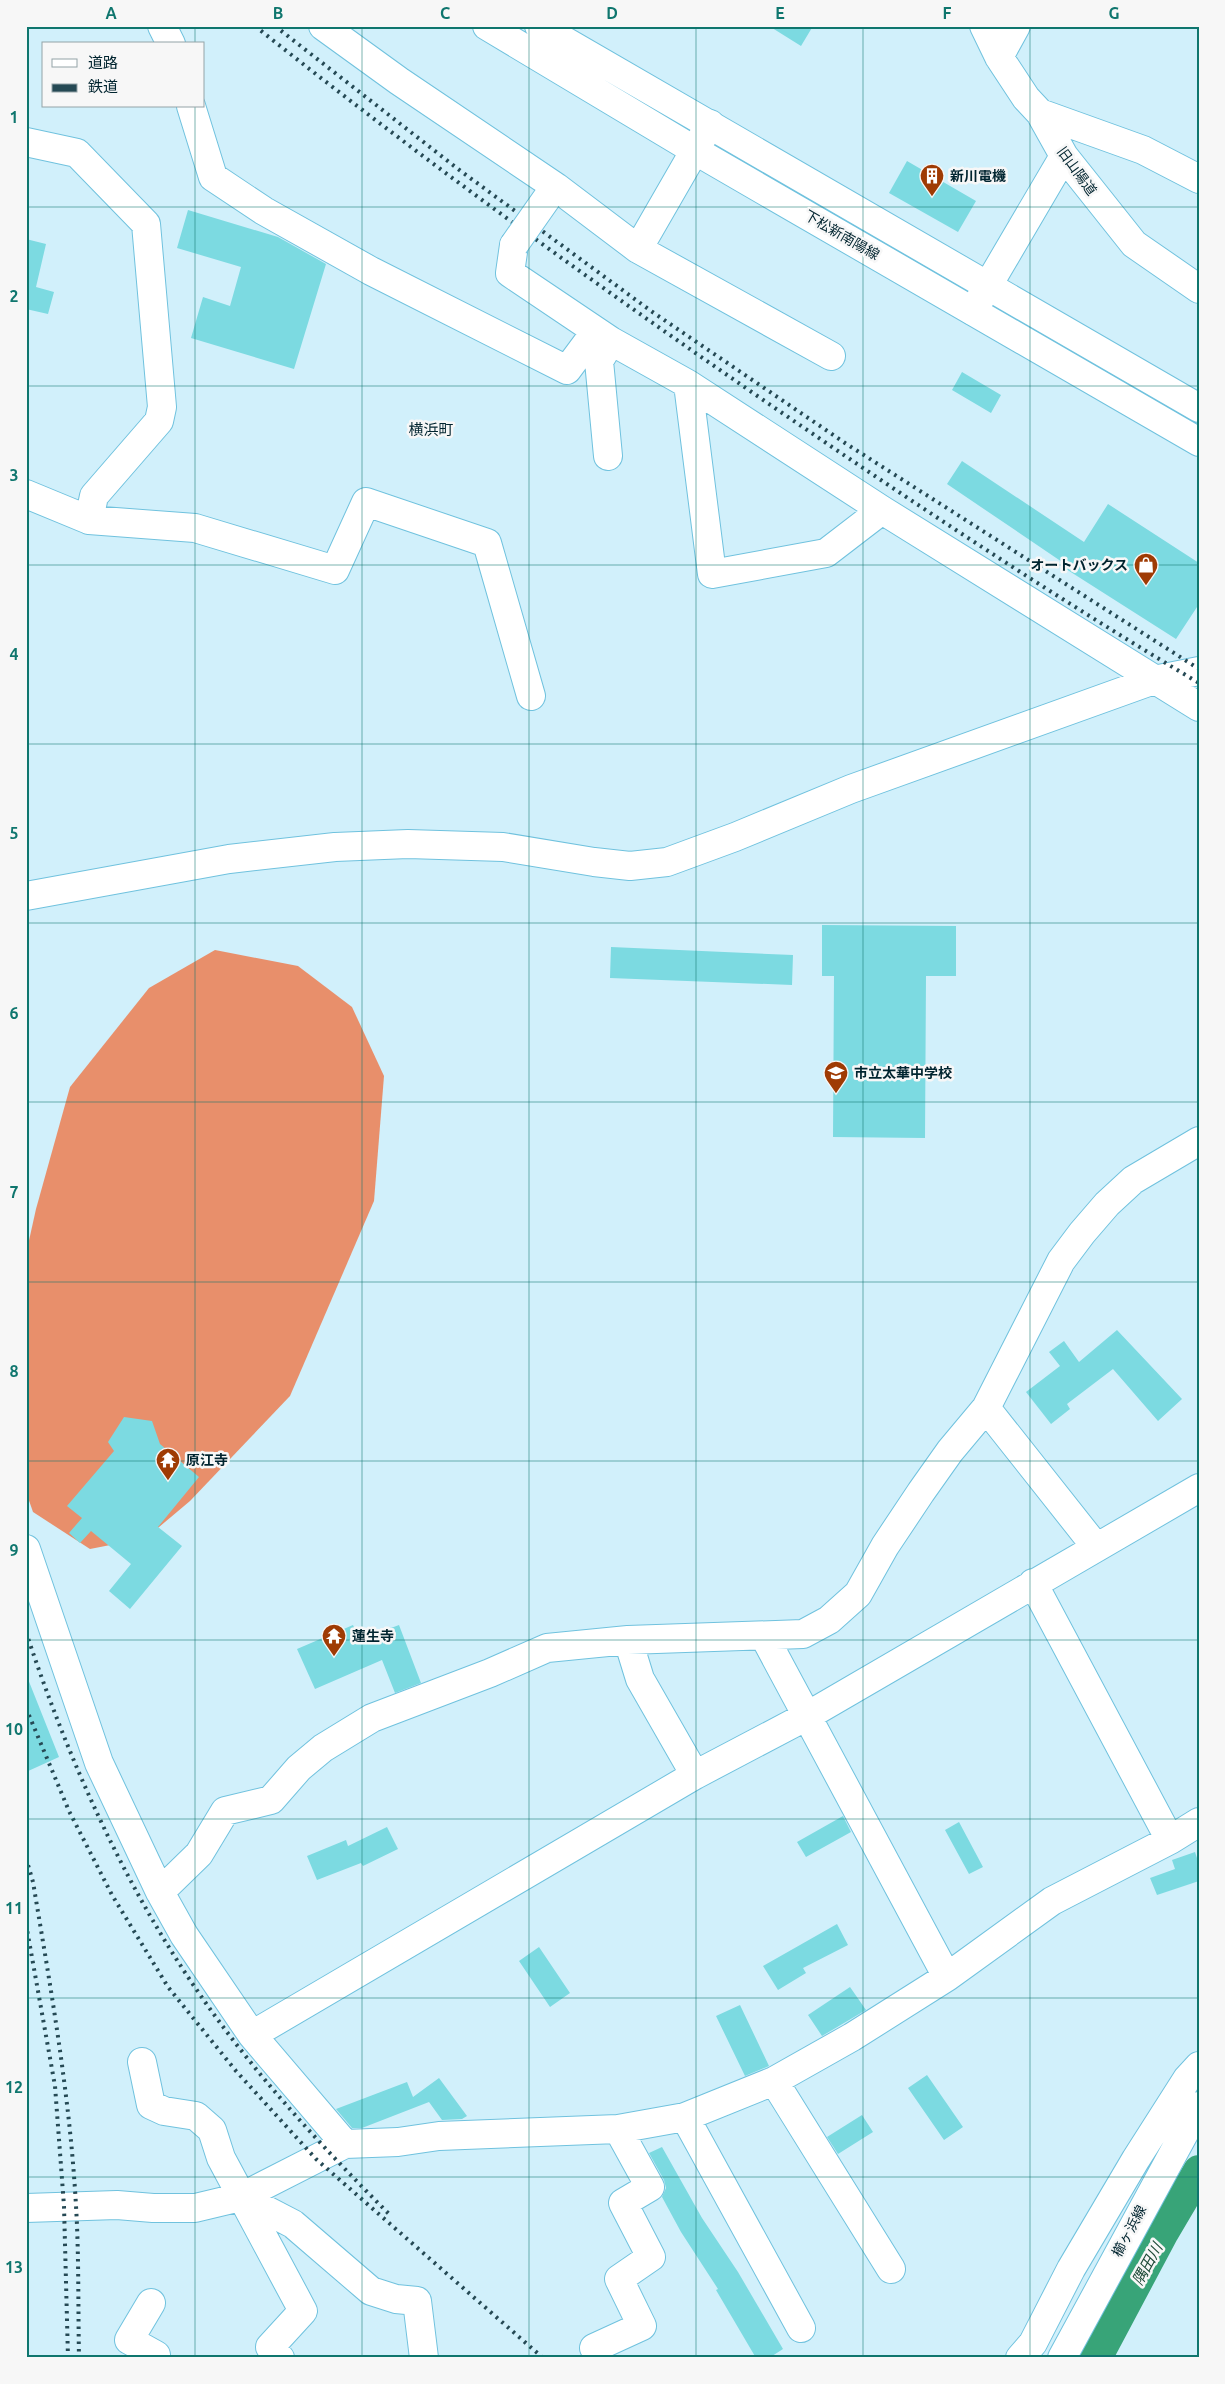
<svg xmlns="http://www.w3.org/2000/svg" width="1225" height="2384" font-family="Ubuntu,'Noto Sans JP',sans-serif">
  <rect width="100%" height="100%" fill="#d1f0fb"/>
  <!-- forest -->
  <path fill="#e88f6b" d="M215 950 298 966 352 1007 384 1076 374 1201 290 1396 190 1501 146 1538 90 1549 33 1512 26 1492V1254L36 1209 70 1087 149 988Z"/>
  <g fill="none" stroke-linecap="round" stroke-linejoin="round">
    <!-- river -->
    <path stroke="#38a478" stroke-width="32" d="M1096 2358 1163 2232 1199 2171"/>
  </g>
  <!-- building -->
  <path fill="#7cdae1" d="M769 26H813L801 46Z
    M907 161 976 201 958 232 889 193Z
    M188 210 278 237 326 264 294 369 191 338 203 297 230 306 241 267 177 248Z
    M26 239 46 244 36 287 54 292 48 314 26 309Z
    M962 372 1001 395 991 413 952 390Z
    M962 461 1084 542 1108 504 1199 563V604L1176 639 1066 569 1068 566 947 484Z
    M822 925 956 926V976H926L925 1138 833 1137 834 976H822Z
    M611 947 793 955 792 985 610 978Z
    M1117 1330 1182 1399 1158 1421 1113 1369 1067 1404 1070 1409 1051 1424 1026 1392 1060 1366 1049 1352 1064 1341 1079 1362Z
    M124 1417 152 1421 160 1444 199 1477 158 1527 182 1546 130 1609 109 1591 131 1564 91 1531 80 1543 69 1533 82 1518 67 1506 114 1451 108 1442Z
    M353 1625 359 1640 399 1625 421 1683 395 1693 382 1660 315 1689 297 1649Z
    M26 1674 59 1757 26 1772Z
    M843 1816 851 1832 806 1857 797 1842Z
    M959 1822 983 1867 969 1874 945 1830Z
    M387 1827 398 1849 363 1866 361 1863 317 1880 307 1856 346 1840 348 1846Z
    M1195 1852 1199 1864V1881L1157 1895 1150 1878 1175 1869 1172 1860Z
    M837 1924 848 1945 803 1968 806 1973 778 1990 763 1966Z
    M539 1947 570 1993 550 2007 519 1961Z
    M850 1987 866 2010 822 2036 808 2015Z
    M740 2005 769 2066 745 2076 716 2016Z
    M927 2075 963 2127 944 2140 908 2088Z
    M439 2078 467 2116 462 2119 442 2120 429 2102 362 2128H352L336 2109 407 2082 413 2097Z
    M862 2115 873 2132 838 2154 827 2137Z
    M662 2147 702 2218 738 2272 783 2349 769 2358H756L716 2290 718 2289 681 2232 662 2197 666 2188 664 2180 649 2153Z"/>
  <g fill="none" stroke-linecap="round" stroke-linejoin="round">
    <defs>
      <path id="minor" d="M162 26 171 44
        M323 26 399 81 556 187 638 249 831 356
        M984 26 999 57 1026 98 1040 113 1064 156 1134 244 1199 289
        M999 57 1016 26
        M191 106 213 177 264 211 371 271 567 370 596 331
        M1040 113 1143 150 1199 179
        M26 142 77 153 146 224 162 407 159 421 94 496 89 520 26 494
        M514 245 510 273 611 341 688 384 882 510 1199 707
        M638 249 710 124
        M973 311 1064 156
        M688 384 712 574 826 553 882 510
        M608 456 599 361 611 341
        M89 520 195 528 335 570 366 502 487 543 531 696
        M26 896 229 859 335 847 408 844 503 847 594 862 630 866 667 862 735 837 851 789 1154 680 1199 671
        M986 1408 1096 1547
        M26 1549 99 1763 160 1892 184 1935 252 2035 345 2144
        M1033 1583 1170 1840
        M764 1636 947 1977
        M628 1640 640 1679 695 1775
        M160 1892 199 1854 225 1811 271 1800 299 1768 323 1748 372 1718 490 1673 547 1648 628 1640 803 1634 829 1620 858 1594 885 1546 921 1492 950 1451 986 1408 1061 1261 1082 1233 1107 1204 1133 1180 1199 1141
        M252 2035 695 1775 807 1716 1199 1488
        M142 2062 151 2105 164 2111 196 2116 212 2130 221 2158 303 2311 270 2347 280 2358
        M774 2081 891 2269
        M685 2117 801 2328
        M241 2197 293 2224 371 2291 396 2299 417 2301 424 2358
        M26 2208 117 2205 153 2208H195L241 2197 345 2144 398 2142 439 2136 618 2129 685 2117 774 2081 852 2037 947 1977 1052 1901 1170 1840 1199 1822
        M151 2303 129 2340 156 2355 154 2358
        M594 2348 642 2326 619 2279 651 2257 623 2203 650 2187 618 2129
        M1020 2358 1033 2343 1071 2269 1136 2159 1187 2079 1199 2066
        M1062 2358 1199 2106"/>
      <path id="major" d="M487 26 694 150 1199 442
        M539 26 1199 408"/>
    </defs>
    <!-- minor casing -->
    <use href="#minor" stroke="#70c2de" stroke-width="30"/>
    <!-- major casing -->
    <use href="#major" stroke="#70c2de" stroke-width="30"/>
    <!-- minor -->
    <use href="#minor" stroke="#fff" stroke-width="28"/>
    <!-- major -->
    <use href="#major" stroke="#fff" stroke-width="28"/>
    <!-- rail -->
    <path stroke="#254954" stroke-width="4" stroke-dasharray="2.5 5" stroke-linecap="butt" d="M255 26C423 160 596 285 772 406 912 502 1053 596 1199 683
      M275 26 458 169 651 311 845 443 1199 669
      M26 1632C66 1753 119 1874 190 1980 248 2067 318 2143 391 2216
      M26 1708 69 1811 112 1895 168 1987 236 2071 316 2159 543 2358
      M26 1858 33 1882C51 1990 70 2097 76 2206 79 2256 78 2307 79 2358
      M26 1924 55 2086 64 2206 68 2358"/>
    <defs>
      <path id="minor-bridge" d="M514 245 547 198"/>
    </defs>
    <!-- minor-bridge casing -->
    <use href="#minor-bridge" stroke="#70c2de" stroke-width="30" stroke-linecap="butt"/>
    <!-- minor-bridge -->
    <use href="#minor-bridge" stroke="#fff" stroke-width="28"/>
  </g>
  <!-- grid -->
  <path fill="none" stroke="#0f766e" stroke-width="1" stroke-opacity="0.55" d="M195 26V44M362 26V2358M529 26V2358M696 26V2358M863 26V2358M1030 26V2358M195 106V2358M26 207H1199M26 386H1199M26 565H1199M26 744H1199M26 923H1199M26 1102H1199M26 1282H1199M26 1461H1199M26 1640H1199M26 1819H1199M26 1998H1199M26 2177H1199"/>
  <!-- icons -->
  <defs>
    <symbol id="building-pin" viewBox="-11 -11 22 30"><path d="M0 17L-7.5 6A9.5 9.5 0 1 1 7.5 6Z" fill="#9f3b04" stroke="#f7f7f7"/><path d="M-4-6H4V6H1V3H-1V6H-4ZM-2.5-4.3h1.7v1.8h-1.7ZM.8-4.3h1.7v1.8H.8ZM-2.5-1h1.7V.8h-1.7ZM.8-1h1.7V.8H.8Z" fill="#fff"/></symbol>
    <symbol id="shop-pin" viewBox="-11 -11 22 30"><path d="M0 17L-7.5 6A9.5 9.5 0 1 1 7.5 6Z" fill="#9f3b04" stroke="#f7f7f7"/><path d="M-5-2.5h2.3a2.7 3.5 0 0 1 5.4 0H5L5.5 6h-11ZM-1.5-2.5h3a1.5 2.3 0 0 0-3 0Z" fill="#fff"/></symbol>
    <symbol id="school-pin" viewBox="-11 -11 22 30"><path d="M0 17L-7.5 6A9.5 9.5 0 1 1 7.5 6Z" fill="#9f3b04" stroke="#f7f7f7"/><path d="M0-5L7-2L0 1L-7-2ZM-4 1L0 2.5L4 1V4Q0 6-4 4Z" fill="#fff"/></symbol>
    <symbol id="temple-pin" viewBox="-11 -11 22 30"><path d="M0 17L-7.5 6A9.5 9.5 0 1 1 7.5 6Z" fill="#9f3b04" stroke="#f7f7f7"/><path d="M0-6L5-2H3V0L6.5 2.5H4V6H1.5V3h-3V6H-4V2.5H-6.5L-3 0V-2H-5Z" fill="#fff"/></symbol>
  </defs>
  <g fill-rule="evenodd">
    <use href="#building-pin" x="918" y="162" width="28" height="38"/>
    <use href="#shop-pin" x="1132" y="551" width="28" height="38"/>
    <use href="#school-pin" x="822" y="1059" width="28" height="38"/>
    <use href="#temple-pin" x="154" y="1446" width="28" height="38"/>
    <use href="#temple-pin" x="320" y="1622" width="28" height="38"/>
  </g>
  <g text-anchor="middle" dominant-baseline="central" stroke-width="5" stroke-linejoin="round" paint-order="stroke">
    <!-- street labels -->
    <g font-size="14" fill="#00242f" stroke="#f7f7f7">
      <text transform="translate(1077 171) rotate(54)">旧山陽道</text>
      <text transform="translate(842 235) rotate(30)">下松新南陽線</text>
      <text transform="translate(1129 2231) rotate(-62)">櫛ヶ浜線</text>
    </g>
    <!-- poi labels -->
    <g font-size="14" font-weight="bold" fill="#00242f" stroke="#f7f7f7" text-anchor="start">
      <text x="950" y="176">新川電機</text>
      <text x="1128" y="565" text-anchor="end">オートバックス</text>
      <text x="854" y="1073">市立太華中学校</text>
      <text x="186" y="1460">原江寺</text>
      <text x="352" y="1636">蓮生寺</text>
    </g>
    <!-- neighbourhood labels -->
    <g font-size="15" fill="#00242f" stroke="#f7f7f7">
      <text x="431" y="429">横浜町</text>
    </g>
    <!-- water labels -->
    <g font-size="15" font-style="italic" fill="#1d4936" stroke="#f7f7f7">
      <text transform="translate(1147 2264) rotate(-61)">隅田川</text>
    </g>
  </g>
  <!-- border -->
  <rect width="1225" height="2384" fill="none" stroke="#f7f7f7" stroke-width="55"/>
  <!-- legend -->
  <rect x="42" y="42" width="162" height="65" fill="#f7f7f7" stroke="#94a3a7"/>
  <rect x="52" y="59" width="25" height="8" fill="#ffffff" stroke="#94a3a7"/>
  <text x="88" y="68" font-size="15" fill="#00242f">道路</text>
  <rect x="52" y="84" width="25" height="8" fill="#254954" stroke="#94a3a7"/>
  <text x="88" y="92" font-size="15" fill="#00242f">鉄道</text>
  <rect x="28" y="28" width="1170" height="2328" fill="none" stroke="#0f766e" stroke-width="2"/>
  <g font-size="16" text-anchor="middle" font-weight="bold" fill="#0f766e">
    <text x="111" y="19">A</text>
    <text x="278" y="19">B</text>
    <text x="445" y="19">C</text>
    <text x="612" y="19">D</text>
    <text x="780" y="19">E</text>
    <text x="947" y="19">F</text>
    <text x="1114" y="19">G</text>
    <text x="14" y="123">1</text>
    <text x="14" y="302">2</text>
    <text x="14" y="481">3</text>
    <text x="14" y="660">4</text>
    <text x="14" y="839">5</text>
    <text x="14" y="1019">6</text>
    <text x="14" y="1198">7</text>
    <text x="14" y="1377">8</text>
    <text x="14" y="1556">9</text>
    <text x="14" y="1735">10</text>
    <text x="14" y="1914">11</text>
    <text x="14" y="2093">12</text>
    <text x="14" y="2273">13</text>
  </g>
</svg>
